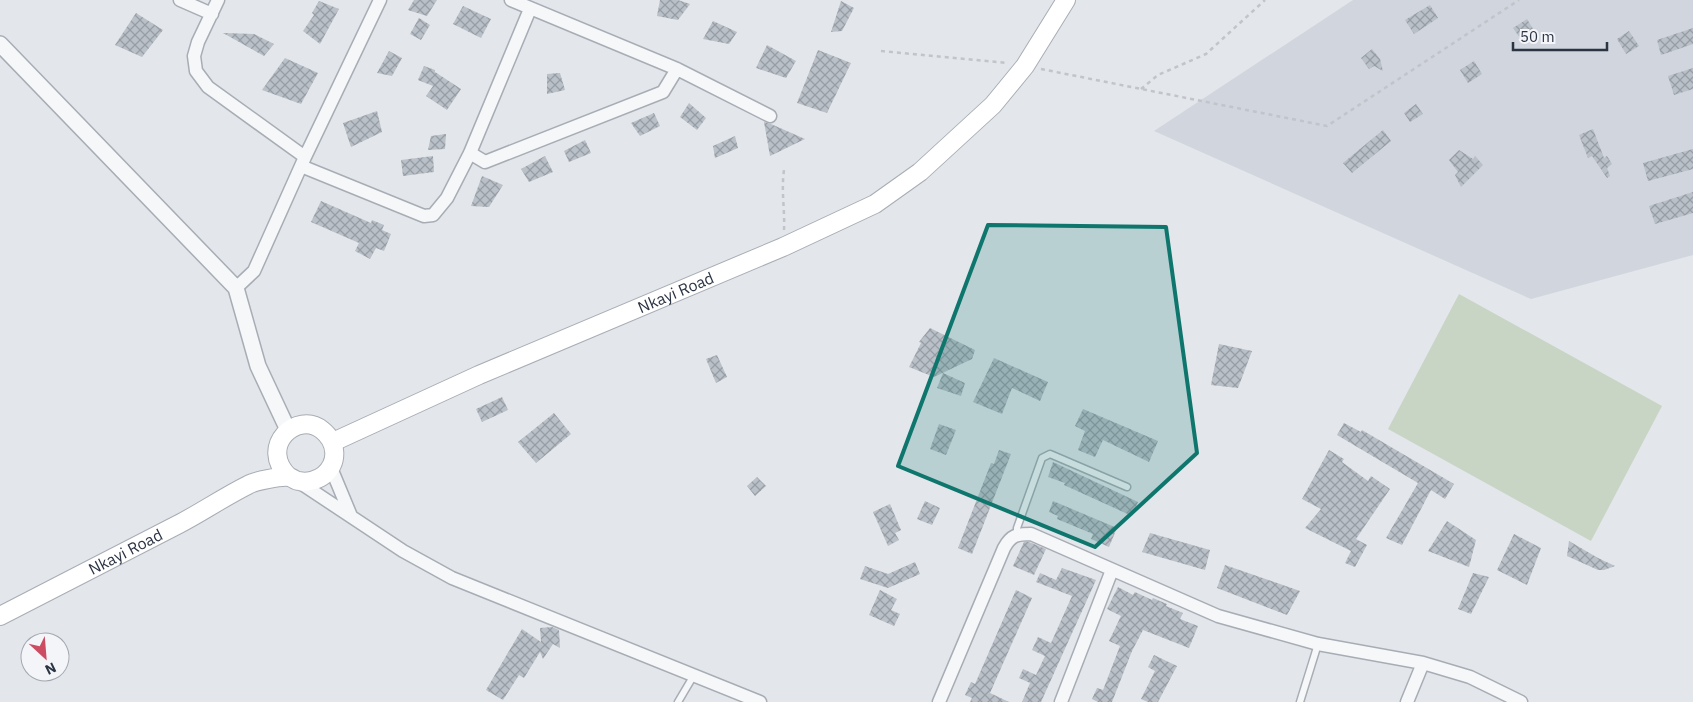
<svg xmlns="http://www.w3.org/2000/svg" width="1693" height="702" font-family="'IBM Plex Sans',sans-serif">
  <defs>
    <pattern id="building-cross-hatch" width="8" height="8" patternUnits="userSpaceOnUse" patternTransform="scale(1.25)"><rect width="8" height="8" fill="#bac0c8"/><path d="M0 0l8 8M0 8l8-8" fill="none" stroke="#979da4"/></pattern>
  </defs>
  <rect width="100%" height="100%" fill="#e3e6eb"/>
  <!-- built -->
  <path fill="#d1d5dd" d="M1353 0H1693V255L1531 299 1154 131Z"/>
  <!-- pitch -->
  <path fill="#c9d5c4" d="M1459 294 1662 406 1591 541 1388 429Z"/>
  <!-- building -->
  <path fill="url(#building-cross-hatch)" d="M414 0H437L427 16 408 10Z
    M660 0H678L690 4 678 20 657 16Z
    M319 1 339 9 320 44 303 31 314 15 312 13Z
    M841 1 854 8 842 31 831 32Z
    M1430 5 1438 18 1414 34 1405 20Z
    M463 6 491 19 481 38 453 24Z
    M136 13 163 30 142 57 115 45Z
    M419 18 430 25 421 40 410 34Z
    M1527 19 1535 32 1522 41 1513 28Z
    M713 21 737 32 729 44 703 39Z
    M1693 28V44L1661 55 1657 40Z
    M1629 31 1639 46 1626 54 1617 39Z
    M223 33 254 34 274 44 264 56Z
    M767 45 796 61 786 78 756 68Z
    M1372 49 1380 59 1383 71 1374 66 1369 69 1361 58Z
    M818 50 851 63 827 113 797 103Z
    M389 51 402 58 392 76 377 73Z
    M285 58 318 73 301 104 262 90Z
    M1474 61 1482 74 1468 83 1460 70Z
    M424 66 435 70V72L461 89 447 110 426 96 433 86 418 80Z
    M1693 68V89L1674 95 1668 76Z
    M560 73 565 90 547 94V74Z
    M689 103 706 118 697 130 680 117Z
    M1416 104 1423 114 1410 122 1404 113Z
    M377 111 382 132 351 147 343 123Z
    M654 113 660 126 640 136 631 123Z
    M764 122 771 124 805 139 770 156Z
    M1593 129 1604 158 1607 156 1612 164 1607 168 1610 176 1607 178 1592 156 1588 158 1579 135Z
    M1383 130 1391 141 1352 173 1343 163Z
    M446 134 445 149 428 150 431 136Z
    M735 136 738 148 715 158 713 146Z
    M585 140 591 153 569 162 564 151Z
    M1693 149V169L1648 181 1643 163Z
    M1459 150 1473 159 1475 156 1483 165 1461 187 1455 175 1458 172 1449 160Z
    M433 156 434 172 403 176 401 160Z
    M545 156 553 172 529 182 521 169Z
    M482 176 503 185 489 207 471 206Z
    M1693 192V213L1655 224 1649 206Z
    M321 201 371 223 372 220 384 225 382 230 391 234 384 251 376 248 370 259 355 251 359 243 311 222Z
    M930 328 975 350 972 359 934 377 909 367 921 343 919 342Z
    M1219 344 1252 351 1238 388 1211 385Z
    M717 355 727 377 716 383 706 359Z
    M994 358 1048 382 1040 401 1012 388 1002 414 973 402Z
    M943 373 965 383 961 396 937 388Z
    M502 397 508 410 482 422 476 409Z
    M1083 409 1158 441 1149 462 1103 440 1095 457 1078 450 1085 431 1075 426Z
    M554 413 571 434 536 463 518 442Z
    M1344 423 1361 432 1362 430 1454 484 1445 499 1431 490 1402 545 1386 538 1418 483 1337 435Z
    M939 424 956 430 946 455 930 449Z
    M999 450 1011 454 972 554 958 548 991 463 994 464Z
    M1329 450 1344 459 1342 462 1368 481 1371 476 1390 489 1356 539 1367 545 1355 567 1345 563 1351 551 1305 528 1321 509 1302 499Z
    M1053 462 1138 502 1132 516 1064 485 1065 483 1048 477Z
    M757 477 766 486 755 496 747 486Z
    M925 501 940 508 932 525 917 519Z
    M1053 501 1117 528 1109 547 1091 539 1093 534 1057 519 1058 516 1049 512Z
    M890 504 901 530 895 533 899 540 888 546 873 512Z
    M1447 521 1476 540 1469 567 1428 551Z
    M1150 533 1210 550 1205 570 1142 552Z
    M1514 534 1541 548 1527 585 1497 570Z
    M1569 541 1598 558 1615 566 1604 570H1598L1567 556Z
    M1024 542H1029L1046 549 1034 575 1013 566Z
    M915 562 920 574 888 588 860 579 865 566 888 574Z
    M1225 565 1300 591 1287 615 1217 588Z
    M1062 568 1096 580 1041 702H1022L1030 683 1019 678 1023 669 1036 675 1045 656 1032 650 1038 637 1051 643 1072 596 1036 582 1040 573 1056 580Z
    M1473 573 1489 577 1471 614 1458 609Z
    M1118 587 1133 595 1135 592 1152 600 1153 598 1167 604 1166 606 1183 613 1180 619 1198 626 1189 648 1143 630 1132 651 1112 702H1098L1092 699 1097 688 1103 690 1120 646 1109 641 1121 616 1107 609Z
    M880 590 897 599 891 610 900 614 894 626 869 615Z
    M1016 590 1032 598 990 693 1009 702H970L972 698 965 695 971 682 975 684Z
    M552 627 559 630 560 648 553 644 543 659 540 652 524 678 519 675 503 700 486 690 522 629 541 642 540 628Z
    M1154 655 1177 666 1158 702H1148L1141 699 1155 671 1148 667Z"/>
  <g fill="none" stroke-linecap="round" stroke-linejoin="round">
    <defs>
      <path id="service" d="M1017 534V528L1042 458 1050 454 1127 487
        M678 702 694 675
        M1300 702 1318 644"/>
      <path id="minor" d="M180 0 212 14
        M218 0 198 42 194 56 196 71 208 87 305 157
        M511 0 677 69 770 116
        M470 153 485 162 663 92 677 69
        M301 166 424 216 433 215 447 198 470 153 530 9
        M236 288 254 271 305 157 380 0
        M331 468 351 516
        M299 482 403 551 452 578 760 702
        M939 702 1004 548C1011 535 1017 534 1031 534L1218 616 1318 644 1423 663 1470 677 1521 702
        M1061 702 1112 570
        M1407 702 1423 663"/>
      <path id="tertiary" d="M0 44 236 288 258 366 288 430"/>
      <g id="secondary">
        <path id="s1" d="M333 442 479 375 783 247 875 204 920 172 993 105 1025 66 1066 0"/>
        <path id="s2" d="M0 616C60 585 119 555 179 524 202 512 224 497 248 485 254 481 281 476 289 477 292 477 295 481 299 481 307 483 318 480 324 475 339 462 337 442 322 430 298 410 257 446 289 477"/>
      </g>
    </defs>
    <!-- service casing -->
    <use href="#service" stroke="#a8adb5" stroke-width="9"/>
    <!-- minor casing -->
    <use href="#minor" stroke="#a8adb5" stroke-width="15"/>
    <!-- tertiary casing -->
    <use href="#tertiary" stroke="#a8adb5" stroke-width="18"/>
    <!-- secondary casing -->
    <use href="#secondary" stroke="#a8adb5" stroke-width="20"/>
    <!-- path -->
    <path stroke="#c1c4ca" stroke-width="2.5" stroke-dasharray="4 4" stroke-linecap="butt" d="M881 51 1008 63
      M1041 69 1327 126 1519 0
      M1141 89 1158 75 1206 54 1265 0
      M784 230C785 210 781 191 784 170"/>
    <!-- service -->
    <use href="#service" stroke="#f6f7f9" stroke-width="6"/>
    <!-- minor -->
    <use href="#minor" stroke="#f6f7f9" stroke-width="12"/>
    <!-- tertiary -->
    <use href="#tertiary" stroke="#f6f7f9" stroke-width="15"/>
    <!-- secondary -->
    <use href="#secondary" stroke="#fff" stroke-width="18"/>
  </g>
  <!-- marked area -->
  <path fill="#0f766e" fill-opacity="0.2" stroke="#0f766e" stroke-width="4" stroke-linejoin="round" d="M988 225 1166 227 1197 453 1095 547 898 466Z"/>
  <g text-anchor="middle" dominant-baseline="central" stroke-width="5" stroke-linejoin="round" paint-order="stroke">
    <!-- street labels -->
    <g font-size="16" fill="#2b3443" stroke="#f3f5f8">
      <text stroke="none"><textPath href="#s1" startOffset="374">Nkayi Road</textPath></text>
      <text stroke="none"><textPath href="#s2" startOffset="141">Nkayi Road</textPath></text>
    </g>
  </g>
  <!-- north arrow -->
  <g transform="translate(45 657) rotate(154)"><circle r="24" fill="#f3f5f8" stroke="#a3a8b0"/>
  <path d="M0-4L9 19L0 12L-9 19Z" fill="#cc4c62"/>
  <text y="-8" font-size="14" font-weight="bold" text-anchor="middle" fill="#2b3443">N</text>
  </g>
  <!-- scale -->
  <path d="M1513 42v8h94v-8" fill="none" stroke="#2b3443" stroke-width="2.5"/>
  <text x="1520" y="42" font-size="15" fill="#2b3443" stroke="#f3f5f8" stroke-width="4" paint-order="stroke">50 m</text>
</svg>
